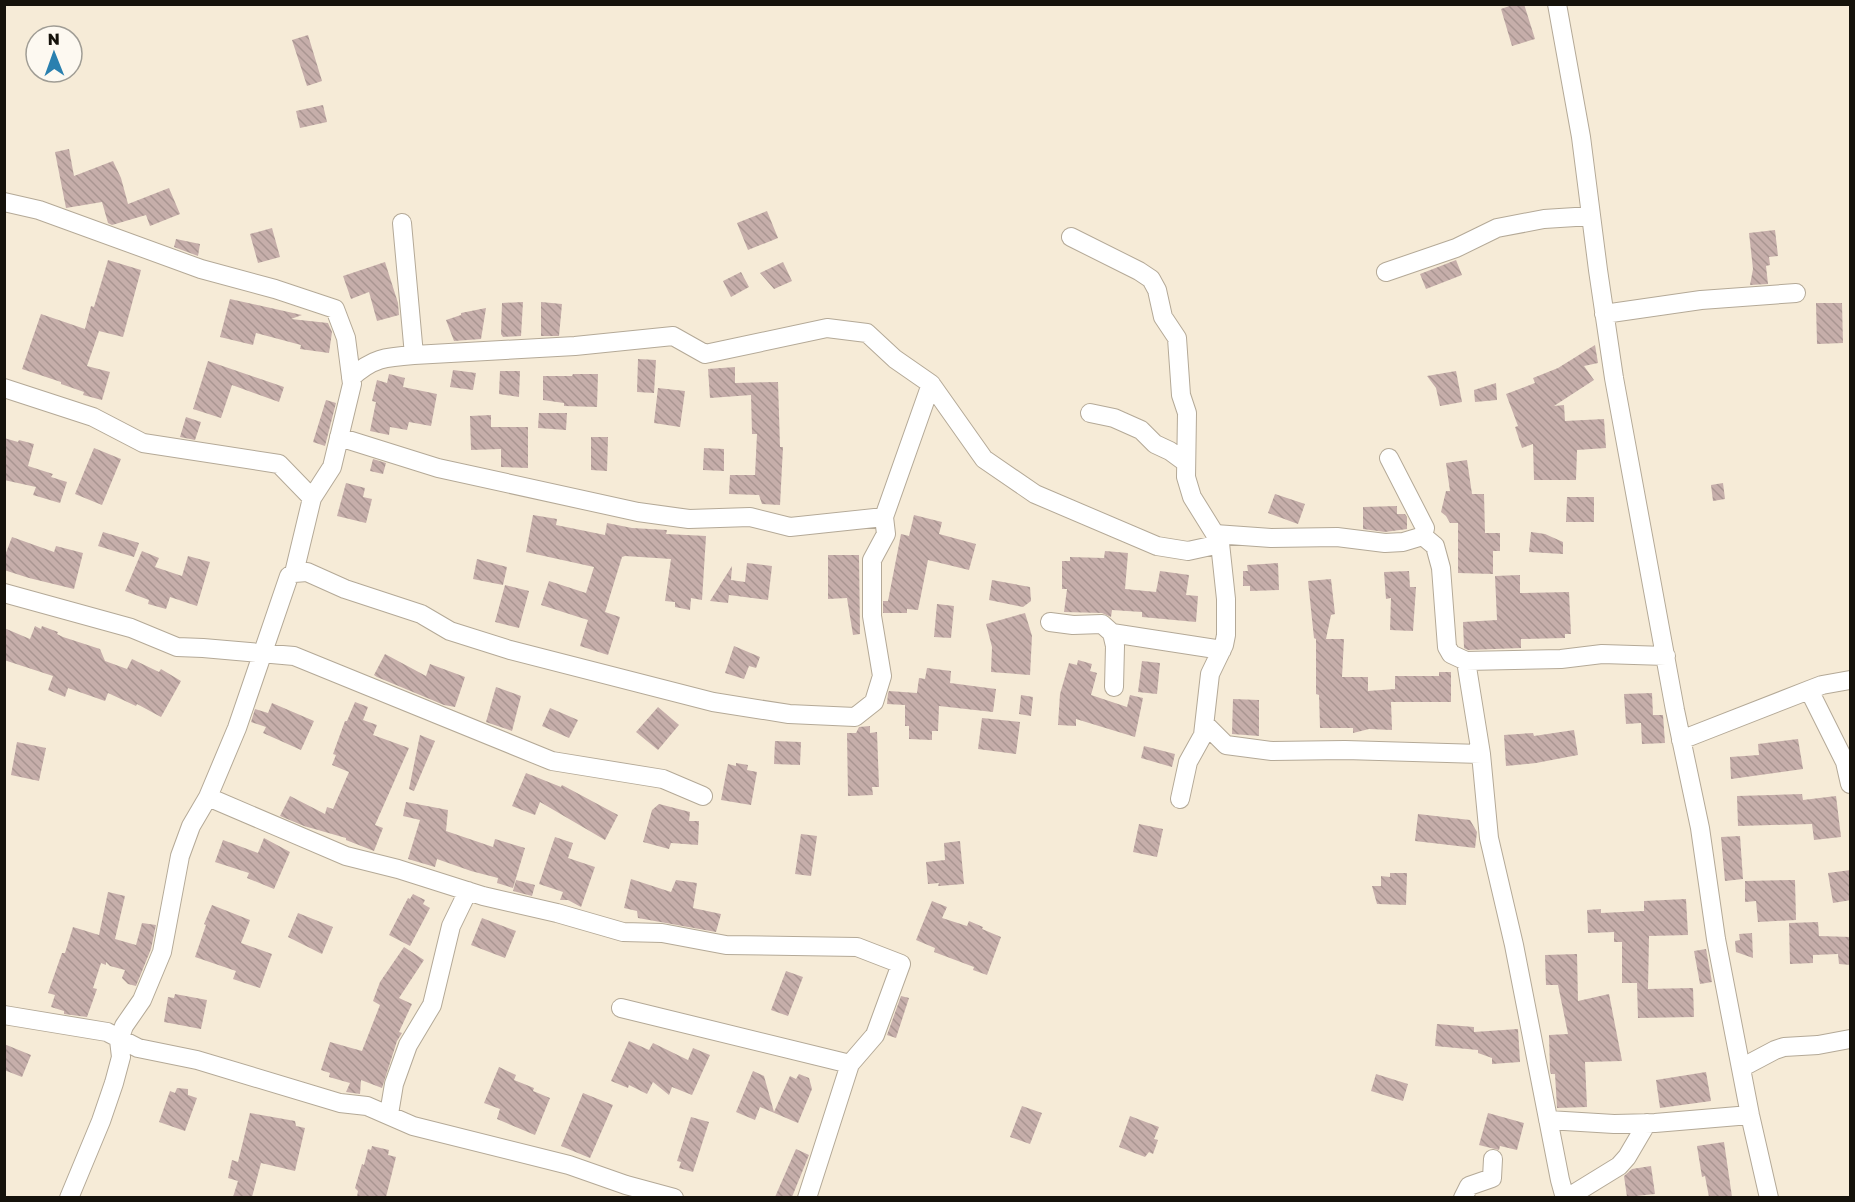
<svg xmlns="http://www.w3.org/2000/svg" width="1855" height="1202" font-family="'Golos Text',sans-serif">
  <defs>
    <pattern id="building-back-hatch" width="6" height="6" patternUnits="userSpaceOnUse" patternTransform="scale(1.5)"><rect width="6" height="6" fill="#c6aeaa"/><path d="M-1 5l2 2M0 0l6 6M5-1l2 2" fill="none" stroke="#a99591"/></pattern>
  </defs>
  <rect width="100%" height="100%" fill="#f6ebd7"/>
  <!-- building -->
  <path fill="url(#building-back-hatch)" d="M1515 4H1524L1535 39 1512 46 1501 9Z
    M308 35 322 81 307 86 292 40Z
    M323 105 327 122 300 128 296 111Z
    M69 149 74 176 113 161 121 178 128 204 169 188 180 214 150 226 146 215 112 225 108 223 102 202 66 208 55 152Z
    M767 211 778 238 748 250 737 223Z
    M272 228 280 257 258 263 250 234Z
    M1775 230 1778 256 1769 257 1770 265 1766 266 1768 284 1750 285 1753 269 1749 233Z
    M176 239 200 244 198 256 174 247Z
    M108 260 141 270 123 337 99 331 87 366 110 372 102 400 83 395 84 392 61 384V382L22 369 41 314 85 329 91 306 94 307Z
    M1456 260 1462 275 1426 289 1420 274Z
    M385 262 398 303 399 315 377 321 369 292 351 299 343 276Z
    M783 262 792 281 774 289 760 273Z
    M741 272 749 287 731 297 723 281Z
    M230 299 302 315 291 319 328 323 332 332 329 353 300 349 301 345 256 333 253 345 220 337Z
    M523 302 521 336 503 337 501 334 502 303Z
    M541 302 562 304 559 336H541Z
    M1816 303H1842L1843 343 1817 344Z
    M486 308 481 339 454 341 446 320 461 315V313Z
    M1595 345 1598 363 1584 366 1594 380 1554 406 1564 405 1565 421 1604 419 1606 448 1577 450 1576 480H1534L1533 444 1522 448 1515 427 1518 426 1506 394 1535 383 1533 378 1558 368Z
    M638 359 656 360 654 393 637 392Z
    M208 361 284 387 279 402 232 385 221 418 193 409Z
    M735 367V383L778 382 780 447H783L780 505 762 504 759 495 729 494 730 475H755L757 434H752L751 395 710 398 708 369Z
    M453 370 476 373 473 390 450 387Z
    M500 371H520L519 397 499 394Z
    M1456 371 1462 402 1440 406 1436 388 1427 376Z
    M389 374 405 378 403 387 437 394 431 426 409 422 407 430 390 427 389 435 370 431 376 402 372 401 377 380 387 383Z
    M573 374H598L597 407 564 406V403L543 400V376H572Z
    M1496 383 1497 400 1475 402 1474 390Z
    M658 388 685 391 680 427 654 423Z
    M326 400 336 403 325 446 313 442Z
    M539 413H567L566 430 538 428Z
    M491 415V427H528V468L501 467V449L471 450 470 416Z
    M186 417 201 422 195 440 180 437Z
    M591 437H608L607 471 591 470Z
    M4 438 18 442 19 440 34 444 28 466 53 474 51 477 67 482 60 503 33 495 36 487 4 480Z
    M94 448 121 459 102 505 75 494Z
    M704 448 724 449V471L703 470Z
    M373 459 386 463 383 474 370 471Z
    M1467 460 1472 494H1484L1485 533H1500V551H1493V574L1458 573V523H1450L1446 516 1441 512 1446 491H1450L1446 463Z
    M346 483 365 488 363 497 372 499 366 523 337 516Z
    M1723 483 1725 499 1713 501 1711 485Z
    M1275 494 1305 504 1298 524 1268 513Z
    M1567 497H1594V522H1566Z
    M1397 506V514H1405L1407 517V529L1385 532 1363 529V507Z
    M533 515 557 519 556 525 605 535 607 523 632 528 667 530 666 534 706 536 702 600 691 598 690 610 675 607V602L665 601 671 559 625 556 622 557 605 612 620 617 608 655 580 646 588 620 541 605 549 581 586 593 594 567 526 552Z
    M914 515 942 522 939 534 976 544 969 570 928 560 918 610 907 609V613H883V601H888L901 534 909 536Z
    M103 532 139 543 134 557 98 546Z
    M1531 532 1545 534 1563 542V554L1529 552Z
    M12 537 54 552 56 546 83 553 74 589 29 578 4 570V558Z
    M142 551 159 558 155 567 182 576 188 556 210 562 197 606 170 597 166 609 148 604 149 600 125 591Z
    M1105 551 1128 553 1125 589 1156 592 1160 571 1189 575 1186 595 1198 596 1196 622 1142 617V612L1112 610 1111 617 1102 613 1064 612 1067 589H1062V561H1070V557L1104 558Z
    M828 555H859L860 634 853 635 847 598 828 599Z
    M477 559 507 567 503 585 473 579Z
    M747 563 772 566 768 600 729 595 728 603 710 601 732 566 731 580 745 582Z
    M1278 563 1279 590 1250 591V586H1243V571H1248L1247 565Z
    M1409 571 1410 587H1416L1413 631 1390 630 1391 598 1386 599 1384 572Z
    M1520 575V593L1569 592 1571 634H1565V638L1521 639V648L1468 650 1464 648 1463 622 1497 620 1495 576Z
    M1331 579 1335 614 1331 615 1326 639H1344L1342 677H1368V691L1395 689V676H1439V672H1451V702H1391L1392 730 1369 729 1353 733V728H1320L1319 695 1316 694V639L1314 638 1308 581Z
    M992 580 1030 587 1031 601 1023 607 989 600Z
    M505 585 529 591 519 628 495 622Z
    M937 604 954 606 951 638 934 637Z
    M1025 613 1032 636 1030 675 991 672 992 647 986 624Z
    M35 626 41 629 42 626 58 632 57 634 63 637 100 649 105 661 127 669 132 659 159 672 161 669 181 681 161 717 137 704 136 706 108 693 105 701 68 688 65 697 48 690 53 676 4 660V628L30 639Z
    M734 646 760 657 756 668 749 666 744 679 725 673Z
    M385 654 426 676 430 664 465 677 455 707 444 705 377 677 374 675Z
    M1078 660 1092 664 1090 671 1097 673 1091 695 1127 707 1130 695 1143 698 1135 737 1076 719V726L1058 725 1060 694 1069 663 1077 665Z
    M1142 661 1160 663 1157 694 1138 692Z
    M927 668 951 671 950 683 996 689 993 712 939 706 938 731H932V740L909 739V726H905V705L887 704 888 693 889 691 917 693 919 678 925 679Z
    M496 687 521 696 512 731 486 722Z
    M1652 693 1653 715H1663L1665 743 1642 744 1641 723 1626 724 1624 694Z
    M1021 695 1033 697 1031 716 1019 714Z
    M1233 699 1259 700V736L1232 734Z
    M355 702 368 707 363 720 377 725 373 735 409 748 375 825 383 828 374 851 346 840V838L304 826 280 816 290 796 325 814 327 807 333 809 349 772 332 765 336 755 333 754 345 721H347Z
    M272 703 314 721 301 750 263 733 266 727 251 722 255 709 268 713Z
    M658 707 679 725 658 750 636 732Z
    M550 708 578 720 569 738 542 726Z
    M982 718 1020 722 1016 754 978 749Z
    M870 726V733L877 732 879 787H872L873 795 848 796 847 733H856L859 727Z
    M1574 730 1578 755 1536 763 1506 766 1504 735 1533 733 1534 736Z
    M420 735 435 741 414 791 409 789Z
    M1798 739 1803 769 1731 779 1730 757 1759 755 1758 744Z
    M775 741 801 742 800 765 774 764Z
    M17 742 46 748 39 781 11 775Z
    M1144 746 1175 754 1172 767 1141 758Z
    M736 763 748 765 747 770 757 772 751 805 721 800 728 764 736 766Z
    M526 773 561 787 562 785 618 815 605 840 540 802 535 815 512 806Z
    M1802 794 1803 800 1836 796 1841 837 1814 840 1812 824 1738 826 1737 796Z
    M406 802 448 810 446 831 493 847 495 839 525 848 513 888 497 883 498 878 471 871 437 859 435 867 408 859 420 820 403 816Z
    M659 804 690 812 689 821H699L698 845 671 843 669 849 643 842 652 810Z
    M1418 814 1470 820 1477 832 1475 848 1415 841Z
    M1139 824 1163 829 1157 857 1133 852Z
    M801 834 817 836 811 876 795 874Z
    M1740 836 1743 879 1725 881 1721 837Z
    M555 837 573 843 568 858 595 867 581 907 568 900H560L563 892 539 884Z
    M264 838 290 852 274 889 247 878 249 873 215 862 223 840 258 853Z
    M960 841 964 884 938 886 939 883 928 884 926 862 945 860 944 843Z
    M1851 870V900L1833 903 1828 873Z
    M1390 873H1407L1406 905 1377 904 1372 886H1381V876L1390 877Z
    M631 879 671 892 676 880 697 883 693 908 721 914 716 932 638 918 637 911 624 908Z
    M516 880 535 885 532 896 513 891Z
    M1795 880 1796 920 1758 922 1756 901 1745 902V881Z
    M108 892 125 896 115 939 136 945 142 923 156 925 151 949 136 986 128 984 122 978 125 970 110 966 106 962V965L101 963 93 988 97 989 87 1017 64 1014V1011L51 1007 55 995 48 993 62 953H65L73 927 99 935Z
    M413 894 425 900 423 904 430 908 410 946 389 935 408 898 410 899Z
    M1686 899 1688 935 1649 936 1648 989 1693 988 1694 1017 1638 1018 1637 983H1622V942H1614V932L1588 933 1587 910 1601 909V913L1644 911V901Z
    M932 901 947 907 942 918 967 926 969 921 983 927 982 929 1001 937 987 975 973 970 974 967 934 952 935 948 916 940Z
    M212 905 250 920 241 943 272 954 260 988 233 979 236 971 195 957 206 925 204 924Z
    M298 913 333 927 322 954 288 937Z
    M482 918 516 931 505 958 471 945Z
    M1818 922 1819 936 1851 937V965L1839 964 1838 954 1813 955V963L1790 964 1789 923Z
    M1752 933 1753 958 1736 952 1735 941 1740 940 1739 934Z
    M404 947 424 960 399 998 412 1004 399 1032 402 1033 397 1041 382 1088 361 1080 360 1094 346 1092 350 1083 329 1077 330 1073 321 1070 330 1042 362 1051 380 1005 373 1001 380 982Z
    M1706 949 1712 982 1700 984 1694 951Z
    M1577 954 1578 1001 1609 994 1622 1061 1585 1062 1587 1107 1557 1108 1555 1074H1551L1550 1071 1549 1035 1568 1034 1558 985H1546L1545 955Z
    M786 971 803 977 788 1016 771 1010Z
    M175 994 207 1000 201 1029 164 1022 168 997 174 998Z
    M901 996 909 998 896 1038 887 1035Z
    M1437 1024 1474 1027V1032L1518 1029 1520 1062 1492 1064V1058L1478 1053V1050L1435 1046Z
    M629 1041 649 1050 653 1043 688 1060 693 1048 710 1055 692 1095 672 1087 669 1095 653 1082 647 1094 629 1085 628 1088 611 1081Z
    M4 1044 31 1055 22 1077 4 1070Z
    M499 1067 516 1075 514 1080 534 1088 533 1091 550 1098 535 1135 497 1119 500 1109 484 1103Z
    M753 1071 764 1076 774 1112 790 1076 796 1079 799 1074 809 1078 812 1089 798 1123 760 1107 755 1120 736 1112Z
    M1706 1072 1711 1101 1660 1108 1656 1080Z
    M1376 1074 1408 1084 1403 1101 1371 1091Z
    M177 1088 188 1089V1095L197 1098 185 1131 159 1122 170 1091 175 1093Z
    M583 1093 613 1105 590 1158 561 1146Z
    M1022 1106 1042 1113 1030 1144 1010 1137Z
    M250 1113 295 1121 296 1126 305 1128 295 1171 261 1163 252 1197H233L238 1181 228 1178 232 1160 238 1162Z
    M1488 1113 1524 1123 1517 1150 1500 1146 1499 1150 1479 1145Z
    M1130 1116 1159 1127 1154 1139 1158 1140 1153 1154 1149 1152 1145 1157 1119 1147Z
    M691 1117 709 1122 693 1172 679 1168 681 1162 677 1161Z
    M1724 1142 1732 1197H1709L1705 1176 1702 1177 1697 1146Z
    M372 1146 389 1150 388 1155 396 1157 386 1197H357L358 1191 355 1188 362 1164 364 1165 368 1149 371 1150Z
    M796 1149 809 1155 792 1197H775Z
    M1651 1166 1655 1194 1627 1197 1624 1176 1632 1169Z"/>
  <g fill="none" stroke-linecap="round" stroke-linejoin="round">
    <defs>
      <path id="minor" d="M1557 4 1581 137 1598 270 1614 378 1675 710 1700 828 1716 939 1750 1115 1769 1198
        M4 202 39 210 201 269 275 289 335 309 346 338 352 384 332 467 312 498
        M1071 237 1139 271 1151 279 1157 290 1163 317 1177 338 1181 395 1187 413 1186 477 1192 497 1215 534 1271 538 1337 537 1385 543 1403 542 1423 536 1435 546 1441 568 1447 647 1451 654 1466 661 1561 659 1602 654 1666 656
        M1386 272 1456 248 1497 228 1544 219 1591 216
        M1604 314 1701 300 1796 293
        M351 378C372 358 386 357 414 355L402 223
        M931 384 984 459 1035 494 1157 546 1188 551 1220 544
        M4 388 93 417 143 443 279 464 312 498 294 573
        M1090 413 1114 418 1141 430 1155 444 1170 451 1185 462
        M339 437 438 468 638 512 689 519 750 517 790 527 884 517
        M1389 458 1425 528 1423 536
        M4 593 131 628 177 647 203 648 294 656 552 761 663 779 703 796
        M1050 622 1073 625 1102 624 1112 633 1115 646 1114 687
        M1112 633 1222 650
        M1466 661 1481 754 1489 838 1514 945 1560 1180 1565 1198
        M1809 690 1845 762 1850 784
        M1205 724 1226 745 1272 751 1345 750 1481 754
        M1681 740 1809 690 1822 685 1850 680
        M208 797 346 856 398 869 483 896 557 913 623 932 662 933 726 945 857 947 901 964 875 1035 850 1064
        M1180 799 1188 762 1203 735 1210 674 1224 645 1226 635V599L1219 534
        M621 1008 850 1064 807 1198
        M4 1015 107 1032 138 1048 197 1060 340 1103 367 1106 413 1126 569 1165 626 1185 674 1198
        M1741 1068 1775 1050 1784 1047 1818 1045 1850 1039
        M389 1114 394 1084 408 1045 432 1005 451 926 468 891
        M1548 1120 1614 1124 1655 1123 1750 1115
        M69 1198 101 1121 114 1083 121 1057 119 1040 124 1026 142 1000 162 952 180 856 191 826 208 797 237 728 289 576 294 573 307 572 345 589 421 614 450 631 510 650 713 702 789 714 855 717 874 702 882 676 872 616V560L886 534 884 517 931 384 895 359 867 333 827 328 705 354 673 336 575 346 414 355
        M1463 1198 1469 1186 1492 1178 1493 1159
        M1567 1198 1619 1166 1627 1157 1647 1123"/>
    </defs>
    <!-- minor casing -->
    <use href="#minor" stroke="#b4a997" stroke-width="20"/>
    <!-- minor -->
    <use href="#minor" stroke="#fff" stroke-width="18"/>
  </g>
  <!-- border -->
  <rect width="1855" height="1202" fill="none" stroke="#15120b" stroke-width="12"/>
  <!-- north arrow -->
  <g transform="translate(54 54) rotate(359)"><circle r="28" fill="#fdf9f1" stroke="#a09d95" stroke-width="1.5"/>
  <path d="M0-4.5L10 22L0 15L-10 22Z" fill="#2a80af"/>
  <text y="-9" font-size="16" font-weight="bold" text-anchor="middle" fill="#15120b">N</text>
  </g>
</svg>
